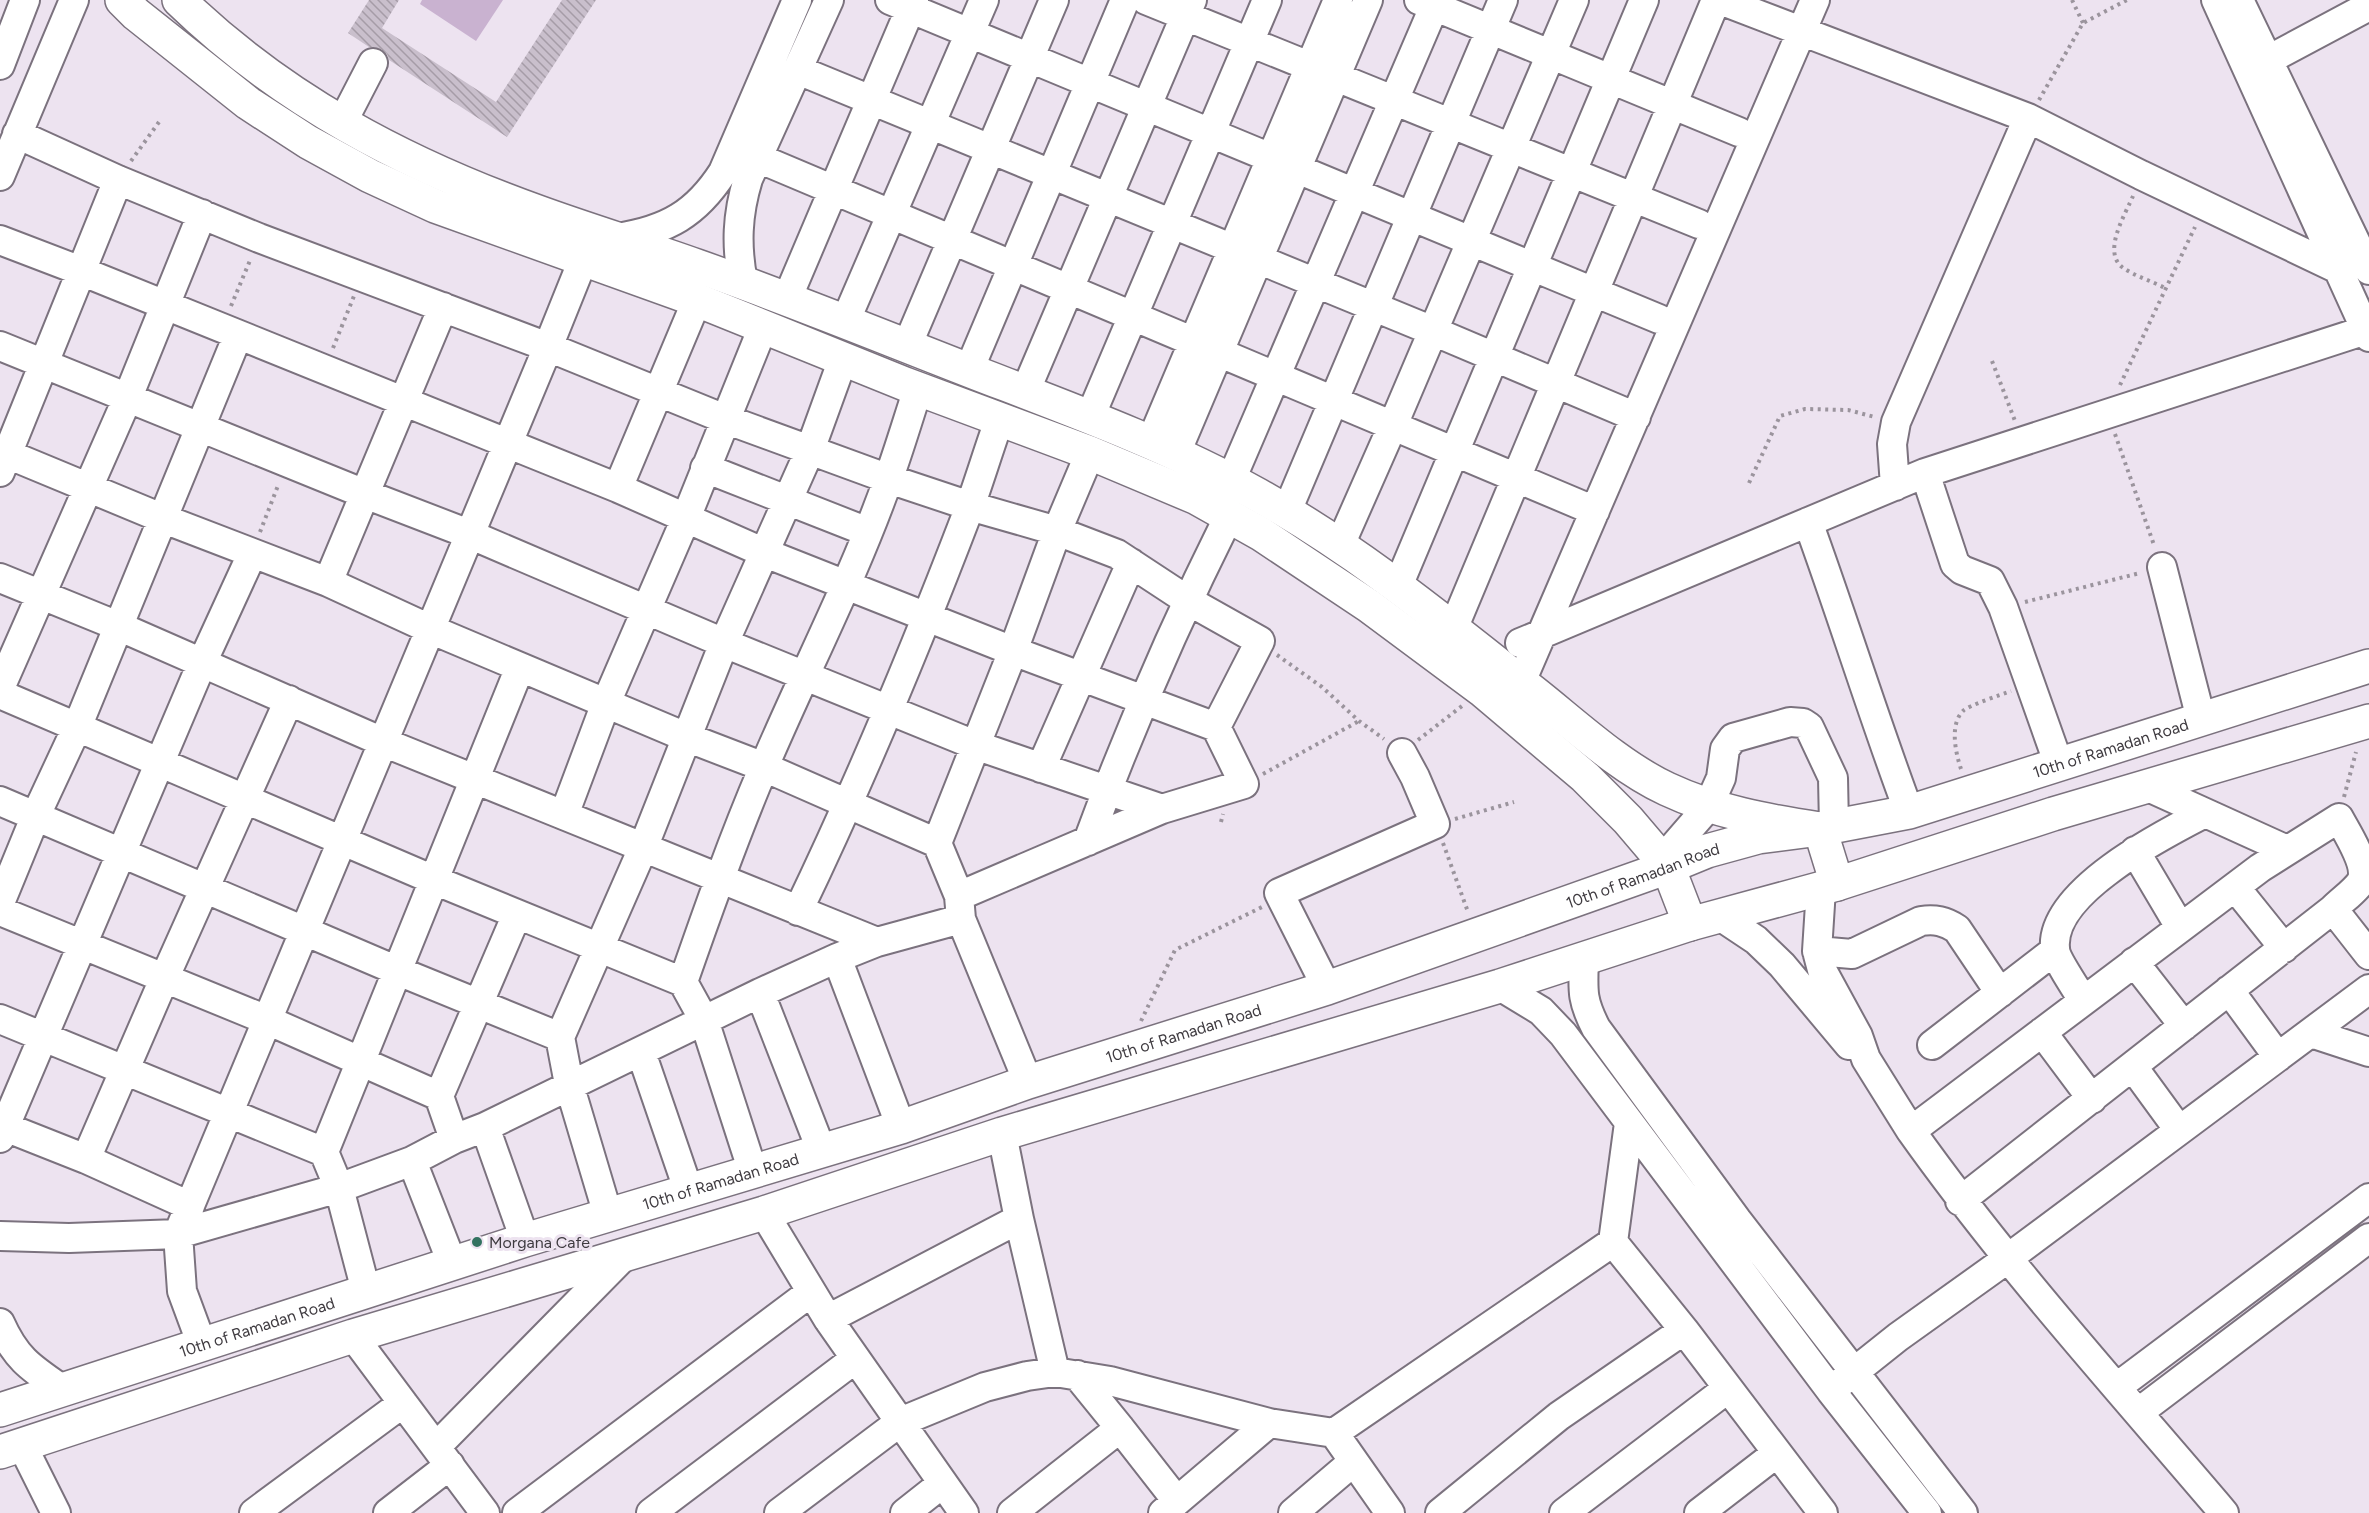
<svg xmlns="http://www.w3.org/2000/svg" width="2369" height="1513" font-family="Figtree,sans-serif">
  <defs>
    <pattern id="building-back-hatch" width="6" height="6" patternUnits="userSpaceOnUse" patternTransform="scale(1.5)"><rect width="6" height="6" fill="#c9bfcc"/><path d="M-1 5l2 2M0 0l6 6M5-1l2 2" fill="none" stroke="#a59ca7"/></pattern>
  </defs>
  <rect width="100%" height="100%" fill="#ede3f0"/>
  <!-- park -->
  <path fill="#c9b2d0" d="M422 0H503L476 41 420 4Z"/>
  <!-- building -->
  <path fill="url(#building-back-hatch)" d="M369 0H399L382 28 496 102 562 0H596L507 137 389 60 387 54 381 49 369 47 348 33Z"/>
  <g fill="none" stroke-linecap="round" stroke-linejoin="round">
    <defs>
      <path id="minor" d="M890 0 1659 319
        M1146 0 1699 224
        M1419 0 1739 132
        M1720 0 2028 118 2141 175 2336 268
        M2216 0 2369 337
        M2239 0 2369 270
        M2268 60 2369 6
        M0 65 25 0
        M798 70 1433 331 1636 417
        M342 123 373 63
        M17 134 118 180 259 238 548 347 725 419 889 479 970 506 1057 531 1117 554 1187 600 1260 641 1216 727
        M758 158 1595 511
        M0 176 74 0
        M618 238C667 230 696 214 723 172L797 0
        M0 240 81 271 618 488 765 553 1013 651 1216 727 1244 784 1162 809 975 745 724 643 469 534 365 494 0 346
        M743 282C736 246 737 215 748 179L829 0
        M787 299 914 0
        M845 322 984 0
        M907 346 1054 0
        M969 370 1125 0
        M1025 392 1192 0
        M1090 417 1267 0
        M1151 442 1338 0
        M0 451 164 519 328 582 430 629 686 737 764 767 937 843
        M1176 453 1368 0
        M705 468 868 532
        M0 472 118 180
        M1925 473 1955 564 1962 570 1990 581 2003 607 2059 765
        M1231 480 1437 0
        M1895 486 1892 444 1896 422 2028 118
        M618 488 697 300
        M1287 511 1503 0
        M1808 522C1843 618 1873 716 1909 812
        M1340 545 1393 425 1574 0
        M2162 567 2201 719
        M0 578 118 626 383 742 877 942
        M328 582 443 307
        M1398 586 1644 0
        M1453 629 1716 0
        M1520 643 1925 473 2366 330
        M1521 682 1815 0
        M0 688 128 397 202 214
        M0 694 434 880 683 982 704 1020 753 1172
        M1041 768 1131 563
        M2146 786 2287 850
        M0 801 398 971 560 1037
        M564 815 606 703 686 518 763 327
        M1088 841C1129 730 1176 622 1229 516
        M2135 851 2180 927
        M1662 860 1708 807 1721 778 1725 749 1733 738 1790 722 1803 723 1809 727 1833 778 1834 826
        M2235 887 2284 948
        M1821 889 1817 951 1822 970 1858 1036 1866 1059 1911 1131
        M959 896 1162 809
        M0 903 36 815 78 725 238 335
        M2333 909 2369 955
        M0 911 267 1020 439 1096
        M798 911C861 780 917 645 969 509 980 479 989 448 1000 418
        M1720 916 1756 940 1782 965 1849 1045
        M1817 951 1852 954 1921 921C1935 919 1945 921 1957 929L2000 993
        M837 958 901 1127
        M1584 958C1583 990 1581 999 1596 1028L1737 1220 1963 1513
        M2134 962 2184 1026
        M683 982C708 910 733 839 763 769 804 672 853 579 888 480 899 450 908 419 918 389
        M1500 986 1541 1011 1563 1034 1831 1391 1927 1513
        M1327 988 1279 893 1435 824 1415 777 1402 753
        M2229 990 2278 1057
        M760 993 822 1152
        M2083 1000C2077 990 2055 958 2055 948 2050 892 2162 835 2205 813
        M0 1019 324 1152 339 1188 366 1291
        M2042 1032 2092 1099
        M2311 1033 2369 1052
        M1932 1045 2054 951
        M641 1052 689 1192
        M2133 1067 2179 1130
        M1028 1082 961 919 959 896 937 843 1013 651 1057 531 1090 453
        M0 1125 86 1159 190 1206
        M485 1127 525 1240
        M0 1138 202 663 252 554
        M454 1139 439 1096 517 914
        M324 1152 520 667
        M86 1159 164 979 289 700
        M412 1161 452 1263
        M1960 1201 2333 909C2342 900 2354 892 2361 882 2369 866 2347 833 2339 818L2260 868 1911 1131C2007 1266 2117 1387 2224 1513
        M764 1213 828 1319 964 1513
        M608 1215 569 1084 560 1037 643 848 724 643 810 450 843 359
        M1019 1219 1055 1372
        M0 1236 69 1238 178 1234 339 1188 412 1161 454 1139 485 1127 760 993 837 958 877 942 961 919
        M1613 1242 1629 1123
        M828 1319 1019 1219 1002 1134
        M0 1323C16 1359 31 1368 63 1390
        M353 1336 485 1513
        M202 1345 182 1291 178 1234 548 347 583 260
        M1077 1375 1120 1428
        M1839 1384 1898 1337 2007 1259 2369 989
        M2117 1387 2369 1198
        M2139 1412 2369 1238
        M1334 1433 1613 1242 1684 1330 1823 1513
        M22 1445 56 1513
        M436 1447 623 1257
        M254 1513 403 1403
        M388 1513 450 1465
        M517 1513 811 1292
        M651 1513 855 1359
        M779 1513 900 1422 985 1387 1027 1376 1055 1372 1110 1381 1269 1423 1334 1433 1390 1513
        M905 1513 943 1483
        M1012 1513 1120 1428 1177 1501
        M1163 1513 1269 1423
        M1293 1513 1353 1462
        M1440 1513 1559 1416 1684 1330
        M1564 1513 1727 1389
        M1699 1513 1777 1453"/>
      <g id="major">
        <path d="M122 0 136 14 248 103 308 142 370 176 435 206 697 300 905 384 1090 453 1197 498 1261 534 1369 606 1482 690 1585 777 1628 820 1668 867 1690 924"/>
        <path d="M179 0C282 100 404 164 538 212 590 231 644 247 697 266 791 299 883 337 976 373 1072 410 1168 445 1258 495 1357 550 1443 621 1532 691 1574 724 1618 766 1667 789 1716 812 1767 821 1820 829L1837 884"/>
        <path id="s1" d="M0 1410 525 1240 901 1127 1028 1082 1327 988 1668 867 1707 851 1758 837 1820 829 1909 812 2369 666"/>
        <path d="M0 1452 353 1336 764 1213 1002 1134 1500 986 1690 924 1837 884 2053 814 2369 721"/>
      </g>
    </defs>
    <!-- minor casing -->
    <use href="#minor" stroke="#7b727e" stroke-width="32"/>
    <!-- major casing -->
    <use href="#major" stroke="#7b727e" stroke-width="36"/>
    <!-- path -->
    <path stroke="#9b949d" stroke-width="4" stroke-dasharray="3 4.5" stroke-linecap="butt" d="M2072 0 2083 23
      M2039 100 2083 23 2127 0
      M131 161 159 122
      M2133 196C2126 213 2102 251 2122 267 2134 276 2152 281 2165 288
      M231 306 251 258
      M333 348 354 296
      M1992 361 2015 421
      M2120 385 2195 227
      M2115 434 2154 545
      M1749 483 1780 416 1805 409 1848 410 1875 417
      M260 532 279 483
      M2025 602 2140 573
      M1277 655 1322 687 1359 721 1384 739
      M1418 740 1462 706
      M1961 769C1956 754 1949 725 1963 711 1969 705 2001 695 2011 691
      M1263 774 1359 721
      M2344 797 2356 752
      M1455 819 1514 802
      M1221 822 1223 814
      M1443 843 1468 912
      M1141 1021 1175 950 1262 907"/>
    <!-- minor -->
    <use href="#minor" stroke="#fff" stroke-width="28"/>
    <!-- major -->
    <use href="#major" stroke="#fff" stroke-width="33"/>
  </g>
  <!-- markers -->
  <circle fill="#337260" stroke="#ede3f0" stroke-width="2" cx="477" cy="1242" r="6"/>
  <g text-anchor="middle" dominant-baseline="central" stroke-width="6" stroke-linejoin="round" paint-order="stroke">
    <!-- street labels -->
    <g font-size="16" fill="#3f3b40" stroke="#ede3f0">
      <text stroke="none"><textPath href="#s1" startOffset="2214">10th of Ramadan Road</textPath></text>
      <text stroke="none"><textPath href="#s1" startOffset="1728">10th of Ramadan Road</textPath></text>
      <text stroke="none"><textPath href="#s1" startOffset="1242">10th of Ramadan Road</textPath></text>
      <text stroke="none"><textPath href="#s1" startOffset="756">10th of Ramadan Road</textPath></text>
      <text stroke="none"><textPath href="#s1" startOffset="270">10th of Ramadan Road</textPath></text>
    </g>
    <!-- poi labels -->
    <g font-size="16" fill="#3f3b40" stroke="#ede3f0" text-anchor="start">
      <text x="489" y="1242">Morgana Cafe</text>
    </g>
  </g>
</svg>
